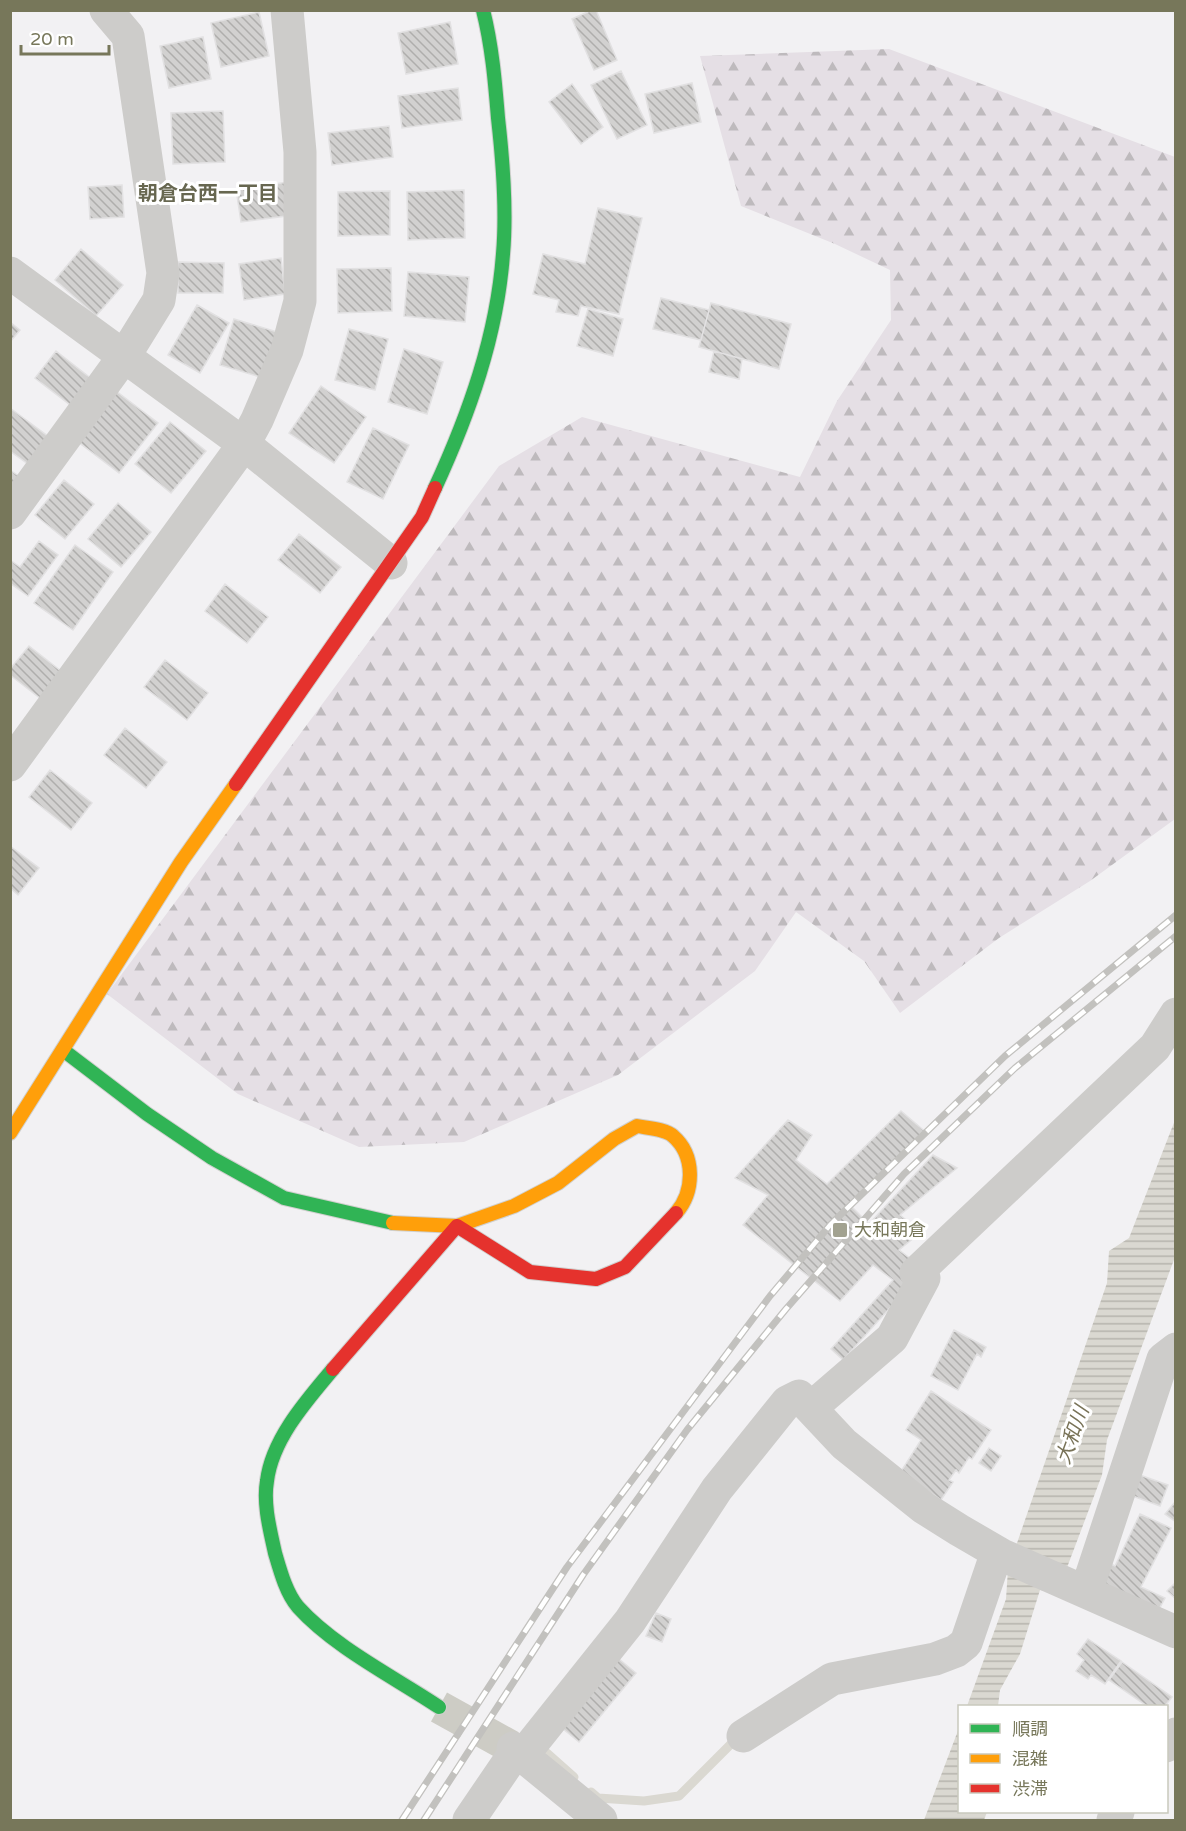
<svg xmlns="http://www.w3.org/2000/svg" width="1186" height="1831" font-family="'Varela Round','Noto Sans JP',sans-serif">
  <defs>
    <pattern id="forest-firs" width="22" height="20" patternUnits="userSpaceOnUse" patternTransform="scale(1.5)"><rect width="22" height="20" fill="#e5dfe5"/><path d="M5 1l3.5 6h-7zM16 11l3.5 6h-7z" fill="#bebabd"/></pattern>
    <pattern id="water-rules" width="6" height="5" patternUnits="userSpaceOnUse" patternTransform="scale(1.5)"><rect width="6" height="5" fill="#dad8d1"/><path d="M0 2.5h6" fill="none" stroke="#b6b4ad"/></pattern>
    <pattern id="building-back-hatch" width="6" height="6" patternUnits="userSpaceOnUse" patternTransform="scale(1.5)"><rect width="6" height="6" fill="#d2d1d0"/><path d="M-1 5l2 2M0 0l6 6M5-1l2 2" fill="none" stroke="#afaeac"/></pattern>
  </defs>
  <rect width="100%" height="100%" fill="#f2f1f3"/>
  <!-- forest -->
  <path fill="url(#forest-firs)" d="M889 49 1175 157V819L1090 881 999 938 900 1013 864 961 796 912 755 971 618 1075 464 1142 359 1147 238 1094 107 994 499 466 582 417 800 477 837 401 891 320 890 270 835 244 741 206 700 56Z"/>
  <!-- water -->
  <path fill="url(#water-rules)" d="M1175 1120V1257L1107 1440 1102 1475 1057 1594 1040 1590 1020 1654 1000 1690 998 1706H967L1006 1599 1008 1569 1107 1283 1109 1251 1129 1238Z
    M959 1728 960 1812H987L984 1820H924Z"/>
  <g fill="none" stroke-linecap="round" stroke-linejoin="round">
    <!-- stream -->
    <path stroke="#dad8d1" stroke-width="9" d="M547 1753 574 1777
      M591 1792 598 1798 644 1801 679 1796 734 1741"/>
  </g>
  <!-- building -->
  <path fill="url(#building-back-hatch)" stroke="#e2e1e2" stroke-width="1.5" d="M592 10H596L617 60 594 70 572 19Z
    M259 12 269 56 221 67 211 23Z
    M450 22 458 64 406 74 398 33Z
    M203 37 211 79 169 88 160 46Z
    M621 71 647 125 617 139 591 85Z
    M692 83 701 122 654 133 645 94Z
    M572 84 603 127 581 144 549 102Z
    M458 88 462 120 402 128 398 96Z
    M223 111 225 162 173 164 171 113Z
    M389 126 393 157 332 165 328 133Z
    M289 182 294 215 241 222 236 189Z
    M122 185 124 217 90 219 88 187Z
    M464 190 465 238 408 240 407 192Z
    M390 191V235L338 236V192Z
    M598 208 642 218 619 314 581 306 578 316 556 312 559 300 533 294 543 254 585 264Z
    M81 249 123 285 96 316 55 280Z
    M281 258 285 294 244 300 239 264Z
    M178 262 224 263 223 293H178Z
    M391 268 392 311 338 313 337 269Z
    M408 272 469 277 465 322 404 316Z
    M661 298 709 310 701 340 653 329Z
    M711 303 791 324 779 369 699 347Z
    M197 305 229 323 200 373 168 355Z
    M588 309 623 319 613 356 577 346Z
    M234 319 284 334 270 380 220 365Z
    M10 322 20 330 10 342Z
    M349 329 388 339 375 390 335 380Z
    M404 349 443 362 427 414 388 402Z
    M56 351 98 384 78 411 35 378Z
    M714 351 742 359 739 379 709 372Z
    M321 386 366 417 334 463 289 433Z
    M116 391 158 423 119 473 77 441Z
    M10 408 49 437 28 464 10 451Z
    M170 422 206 451 171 493 135 464Z
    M373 428 409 445 383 499 347 482Z
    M10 470 23 479 10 496Z
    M64 480 94 504 65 539 35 515Z
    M118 503 151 532 121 567 88 539Z
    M299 534 341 567 320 593 278 560Z
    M39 541 58 555 28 596 10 583V560L20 567Z
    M75 545 113 572 73 630 34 603Z
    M225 584 268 617 247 643 205 611Z
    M29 646 71 679 50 706 10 675V669Z
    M165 660 208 693 187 720 144 687Z
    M125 728 167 762 146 788 104 755Z
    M50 770 92 803 71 830 29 797Z
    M10 846 39 868 18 895 10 888Z
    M901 1111 928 1134 849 1204 869 1224 933 1155 957 1168 900 1215 921 1232 899 1250 919 1265 916 1279 843 1360 831 1349 893 1280 873 1265 840 1301 743 1225 768 1195 735 1178 788 1120 812 1135 796 1160 827 1184Z
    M954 1330 986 1347 981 1357 977 1354 958 1390 931 1376Z
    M931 1391 991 1430 972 1459 969 1457 959 1473 956 1470 949 1480 953 1482 941 1500 900 1473 921 1440 906 1430Z
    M989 1448 1001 1456 991 1471 979 1463Z
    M1137 1474 1168 1485 1160 1506 1130 1495Z
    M1175 1502H1176V1522L1165 1514Z
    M1140 1514 1171 1528 1141 1587 1165 1598 1157 1613 1098 1584 1109 1563 1115 1566Z
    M1176 1582V1599L1167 1591Z
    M656 1613 671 1619 662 1642 646 1636Z
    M1088 1639 1121 1661 1105 1684 1091 1675 1088 1679 1076 1671 1084 1660 1077 1654Z
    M613 1654 636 1673 579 1742 557 1724Z
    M1122 1662 1172 1697 1165 1706H1147L1109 1680Z"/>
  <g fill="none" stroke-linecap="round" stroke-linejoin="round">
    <!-- street-tunnel -->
    <path stroke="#cdccc5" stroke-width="33" stroke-dasharray="33 16" stroke-linecap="butt" d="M439 1707 513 1748"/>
    <defs>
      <path id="fast" d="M435 488C469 414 497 336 503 254 507 209 503 162 498 118 495 81 492 46 483 10
        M63 1050 147 1114 212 1158 284 1198 393 1223
        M333 1369C307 1400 272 1439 267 1481 263 1504 270 1530 275 1553 280 1570 286 1593 298 1607 334 1647 394 1677 439 1707"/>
      <path id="slow" d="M10 1133 181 862 236 784
        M393 1223 457 1226 514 1206 558 1183 614 1139 637 1126C647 1128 666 1129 673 1136 695 1155 695 1191 676 1213"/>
      <path id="jam" d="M236 784 422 517 435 488
        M457 1226 530 1272 596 1279 625 1267 676 1213
        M333 1369 457 1226"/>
    </defs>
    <!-- fast casing -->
    <use href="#fast" stroke="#d0d0ce" stroke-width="16"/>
    <!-- slow casing -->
    <use href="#slow" stroke="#d0d0ce" stroke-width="16"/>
    <!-- jam casing -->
    <use href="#jam" stroke="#d0d0ce" stroke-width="16"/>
    <!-- street -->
    <path stroke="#cdccca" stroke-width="33" d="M10 273 244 444 391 563
      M10 513 125 355 159 300 163 273 128 36 106 10
      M10 765 244 444 257 420 287 350 300 301V152L287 10
      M812 1407 892 1338 924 1278 916 1273 1155 1047 1176 1014
      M1086 1592 1163 1359 1176 1349
      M743 1736 832 1679 935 1659 956 1651 966 1643 997 1552
      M1166 1746 1176 1734
      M513 1748 601 1820
      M523 1755 630 1621 717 1489 787 1402 799 1396 844 1444 924 1508 959 1530 1002 1555 1176 1632
      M469 1820 516 1751
      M1113 1820 1118 1812"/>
    <!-- fast -->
    <use href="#fast" stroke="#30b455" stroke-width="14"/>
    <!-- slow -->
    <use href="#slow" stroke="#ff9f0a" stroke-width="14"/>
    <!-- jam -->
    <use href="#jam" stroke="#e5322d" stroke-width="14"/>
    <defs>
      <path id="rail" d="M402 1820 567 1567 770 1296 831 1224 1005 1056 1176 915
        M424 1820 583 1575 687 1430 786 1309 904 1174 1015 1068 1176 936"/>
    </defs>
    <!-- rail casing -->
    <use href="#rail" stroke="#c2c1be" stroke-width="7"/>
    <!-- rail -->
    <use href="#rail" stroke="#fff" stroke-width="4.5" stroke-dasharray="14" stroke-linecap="butt"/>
  </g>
  <!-- markers -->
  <rect fill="#a2a290" stroke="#fff" stroke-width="2" x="832" y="1222" width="16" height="16" rx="3"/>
  <g text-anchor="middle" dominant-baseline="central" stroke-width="6" stroke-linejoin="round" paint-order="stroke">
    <!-- poi labels -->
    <g font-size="18" fill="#77775a" stroke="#fff" text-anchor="start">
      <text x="854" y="1230">大和朝倉</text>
    </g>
    <!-- neighbourhood labels -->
    <g font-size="20" font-weight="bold" fill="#676750" stroke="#fff">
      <text x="208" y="194">朝倉台西一丁目</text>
    </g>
    <!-- water labels -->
    <g font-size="20" font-style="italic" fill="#797358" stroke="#fff">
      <text transform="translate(1073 1435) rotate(-70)">大和川</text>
    </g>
  </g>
  <!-- border -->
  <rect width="1186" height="1831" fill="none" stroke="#77775a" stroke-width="24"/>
  <!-- legend -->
  <rect x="958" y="1705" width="210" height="108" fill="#ffffff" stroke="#c9c9bd" stroke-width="1.5"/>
  <rect x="970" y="1724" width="30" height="9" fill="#30b455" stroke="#c9c9bd" stroke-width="1.5"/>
  <text x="1012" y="1735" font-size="18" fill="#77775a">順調</text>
  <rect x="970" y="1754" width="30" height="9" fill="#ff9f0a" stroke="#c9c9bd" stroke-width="1.5"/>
  <text x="1012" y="1765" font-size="18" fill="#77775a">混雑</text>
  <rect x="970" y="1784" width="30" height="9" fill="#e5322d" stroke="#c9c9bd" stroke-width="1.5"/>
  <text x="1012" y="1795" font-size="18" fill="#77775a">渋滞</text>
  <!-- scale -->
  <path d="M21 45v9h88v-9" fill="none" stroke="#77775a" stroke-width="3"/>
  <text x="30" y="45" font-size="18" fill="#77775a" stroke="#ffffff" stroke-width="4.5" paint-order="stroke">20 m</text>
</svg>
